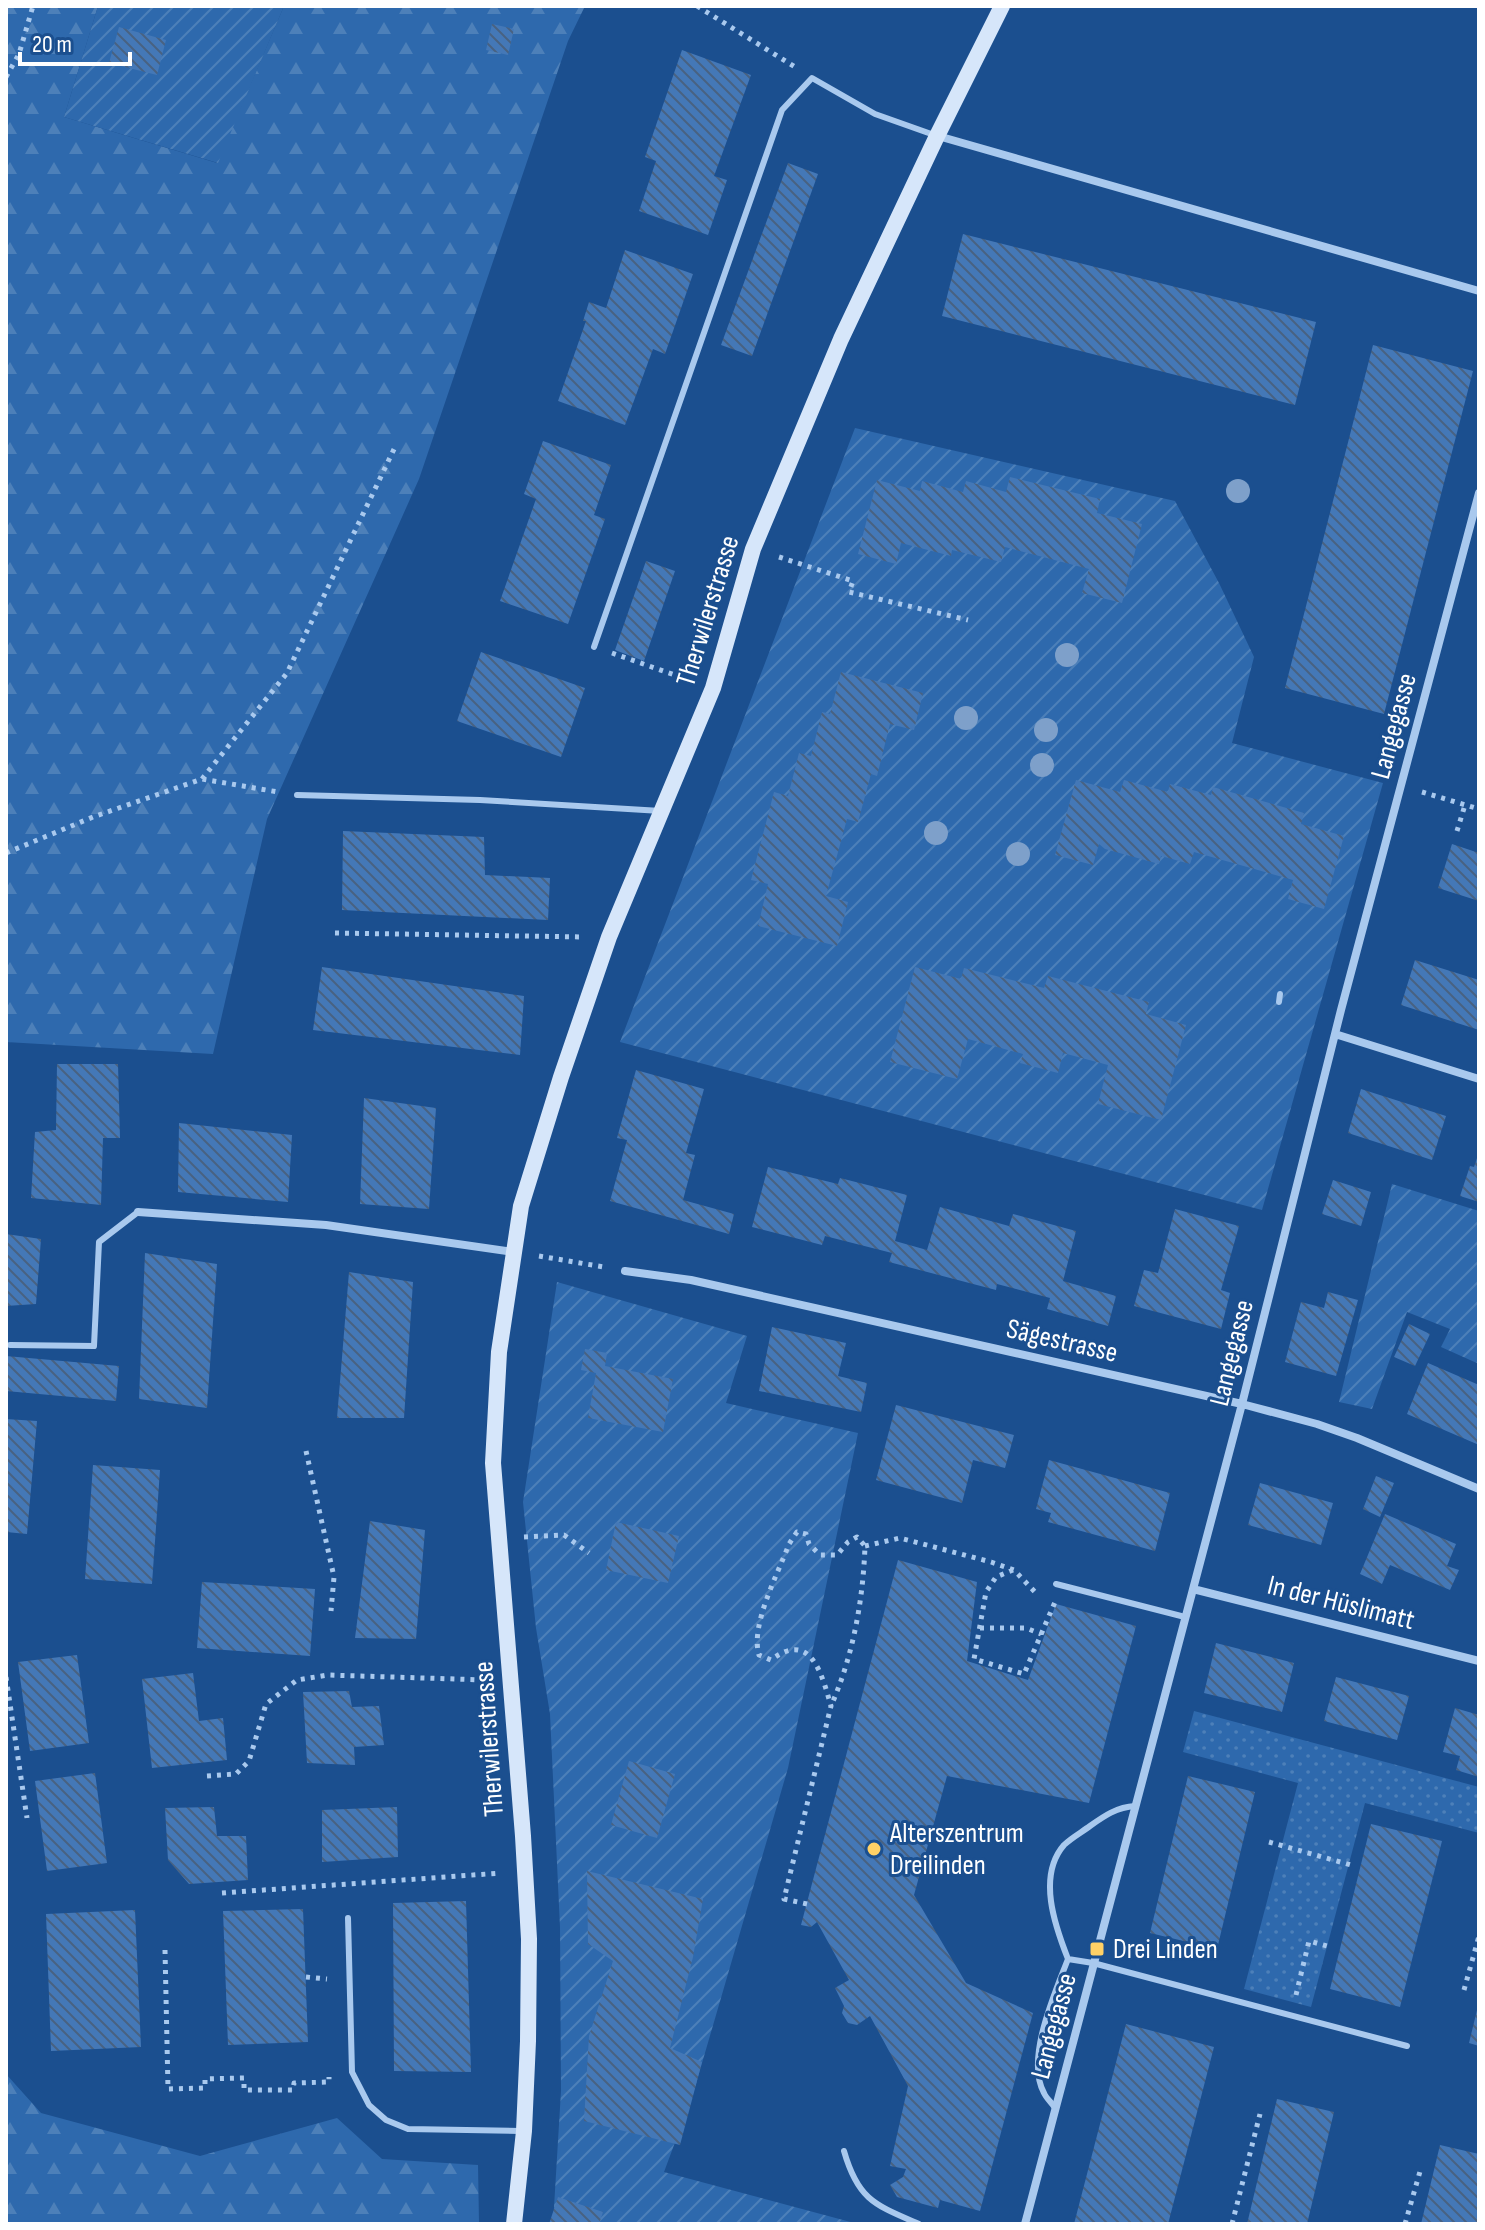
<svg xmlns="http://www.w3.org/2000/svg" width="1485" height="2230" font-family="'Sofia Sans Condensed',sans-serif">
  <defs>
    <pattern id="grass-dots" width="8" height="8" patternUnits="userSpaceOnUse" patternTransform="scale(2)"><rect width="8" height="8" fill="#2e69ad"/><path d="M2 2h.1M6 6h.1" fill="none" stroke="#4d80b9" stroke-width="1.8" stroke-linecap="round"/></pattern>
    <pattern id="forest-firs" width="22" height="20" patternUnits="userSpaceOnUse" patternTransform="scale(2)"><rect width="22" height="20" fill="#2e69ad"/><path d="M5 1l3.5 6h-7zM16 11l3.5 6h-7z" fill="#4d80b9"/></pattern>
    <pattern id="garden-furrows" width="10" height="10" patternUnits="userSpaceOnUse" patternTransform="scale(2)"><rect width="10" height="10" fill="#2e69ad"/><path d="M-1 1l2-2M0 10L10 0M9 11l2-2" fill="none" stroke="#4d80b9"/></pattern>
    <pattern id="building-back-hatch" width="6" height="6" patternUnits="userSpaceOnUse" patternTransform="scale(2)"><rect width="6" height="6" fill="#4478b7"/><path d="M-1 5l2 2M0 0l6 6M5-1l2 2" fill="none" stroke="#486282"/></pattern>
  </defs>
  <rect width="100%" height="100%" fill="#1b4f8f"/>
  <!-- grass -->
  <path fill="url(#grass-dots)" d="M1194 1711 1479 1787V1833L1365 1803 1311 2007 1244 1989 1298 1783 1183 1752Z"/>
  <!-- forest -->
  <path fill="url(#forest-firs)" d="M6 6H98L64 117 217 163 284 6H585L568 41 419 479 267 819 213 1054 6 1042Z
    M6 2074 41 2113 200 2156 337 2118 382 2159 478 2165 479 2224H6Z"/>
  <!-- garden -->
  <path fill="url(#garden-furrows)" d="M98 6H284L218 163 64 117Z
    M855 428 1175 501 1219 583 1254 657 1232 743 1383 783 1262 1210 620 1042Z
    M1392 1184 1479 1211V1364L1441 1347 1450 1329 1407 1312 1372 1409 1339 1402Z
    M557 1282 747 1336 726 1403 858 1433 788 1768 693 2094 664 2172 858 2224H553L561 2091 560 1927 550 1714 536 1628 523 1502Z"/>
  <!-- building -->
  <path fill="url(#building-back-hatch)" d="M492 24 514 29 508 55 486 50Z
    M119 27 166 40 157 75 109 63Z
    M682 50 751 75 714 176 727 180 708 235 639 211 656 161 645 157Z
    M788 163 818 174 752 356 721 345Z
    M963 234 1316 322 1295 405 942 316Z
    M625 250 693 274 665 354 653 349 625 425 558 401 586 321H583L589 302 606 308Z
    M1373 345 1473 371 1384 714 1285 688Z
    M543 441 611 465 594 515 605 519 568 624 500 601 536 499 524 494Z
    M1010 477 1100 499 1097 513 1142 524 1122 603 1082 593 1089 569 1005 547 1001 562 952 550 951 556 901 543 896 564 858 554 877 480 920 491 922 481 963 492 966 481 1006 492Z
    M646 561 675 571 644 661 615 650Z
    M481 652 585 688 561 757 457 721Z
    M841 672 923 693 914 730 890 724 877 776 871 774 858 822 847 819 826 896 848 902 837 946 758 926 768 884 751 880 774 792 788 796 799 753 811 756 822 712 830 714Z
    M1076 780 1120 792 1124 780 1168 792 1170 784 1211 795 1213 787 1304 813 1301 824 1344 836 1324 909 1288 899 1293 880 1194 852 1190 864 1161 856 1159 864 1105 849 1099 844 1093 865 1055 855Z
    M343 831 484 837 485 875 550 878 548 920 342 910Z
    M1452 844 1479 853V901L1438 888Z
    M1415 960 1479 980V1030L1401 1005Z
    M322 967 524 996 520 1055 313 1030Z
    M915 967 961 979 964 968 1044 988 1048 976 1149 1002 1146 1014 1186 1025 1161 1120 1098 1104 1108 1065 1063 1053 1058 1073 1020 1063 1023 1054 968 1039 957 1079 890 1062Z
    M57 1064H118L120 1138H103L101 1205 31 1198 35 1132 56 1130Z
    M636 1070 704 1089 686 1153 695 1155 683 1200 734 1214 729 1234 610 1201 627 1140 617 1138Z
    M1361 1089 1446 1116 1432 1160 1348 1133Z
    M364 1098 436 1108 429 1209 360 1204Z
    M179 1123 292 1135 288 1202 178 1192Z
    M1479 1152V1202L1460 1196 1470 1166 1474 1167Z
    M768 1167 838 1184 840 1178 907 1195 895 1241 927 1250 940 1207 1009 1226 1013 1214 1076 1231 1063 1281 1116 1296 1108 1326 1047 1309 1050 1298 997 1284 996 1290 889 1262 892 1253 825 1236 822 1245 752 1227Z
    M1333 1180 1371 1192 1361 1226 1322 1214Z
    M1175 1209 1239 1226 1221 1290 1230 1293 1221 1329 1134 1306 1144 1270 1158 1273Z
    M6 1234 41 1239 36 1304 6 1306Z
    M145 1253 217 1264 207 1408 139 1399Z
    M349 1272 413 1282 404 1418H337Z
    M1328 1292 1358 1300 1336 1376 1285 1362 1301 1302 1324 1308Z
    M1409 1324 1430 1334 1415 1366 1394 1357Z
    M772 1327 846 1343 838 1376 867 1383 861 1412 759 1391Z
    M585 1349 607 1353 605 1366 673 1379 663 1432 588 1418 596 1373 581 1370Z
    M6 1356 119 1366 116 1401 6 1391Z
    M1428 1363 1479 1385V1445L1407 1414Z
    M896 1405 1014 1435 1005 1468 973 1460 962 1503 876 1480Z
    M6 1419 37 1421 27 1534 6 1532Z
    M1049 1460 1170 1493 1155 1551 1048 1522 1051 1513 1036 1509Z
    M93 1465 160 1470 152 1584 85 1579Z
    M1376 1476 1394 1483 1380 1517 1363 1509Z
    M1260 1483 1333 1503 1321 1545 1248 1525Z
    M1385 1514 1456 1544 1447 1566 1459 1570 1450 1590 1390 1565 1382 1584 1360 1574Z
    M370 1521 425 1530 416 1639 355 1638Z
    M616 1522 679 1536 668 1583 606 1570Z
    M898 1560 977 1582 967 1661 1028 1680 1056 1604 1136 1626 1089 1803 947 1776 914 1895 966 1983 1033 2013 980 2211 940 2200 938 2208 897 2197 890 2185 903 2177 906 2169 890 2166 908 2086 870 2016 857 2025 848 2023 842 2013 844 2006 835 1988 849 1980 817 1922 811 1927 801 1925Z
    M202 1582 315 1589 310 1656 197 1648Z
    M1216 1643 1294 1663 1282 1712 1204 1693Z
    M77 1655 89 1743 30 1751 18 1662Z
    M193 1673 199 1721 223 1718 227 1760 152 1768 142 1679Z
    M1336 1677 1409 1696 1397 1740 1324 1721Z
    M349 1691 352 1707 379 1706 384 1745 354 1747 355 1765 307 1763 303 1692Z
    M1455 1708 1479 1715V1777L1456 1770 1460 1756 1443 1752Z
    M629 1761 675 1774 657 1838 611 1825Z
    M95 1773 107 1863 47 1871 35 1781Z
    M1188 1776 1255 1792 1217 1949 1150 1933Z
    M214 1807 217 1836H246L248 1880 189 1884 168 1860 165 1808Z
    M397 1807 398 1857 322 1862V1810Z
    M1371 1824 1442 1841 1400 2007 1330 1989Z
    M587 1871 703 1899 693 1957 670 2048 702 2062 680 2145 584 2121 589 2036 613 1961 588 1944Z
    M466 1901 471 2072 394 2071 393 1903Z
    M303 1909 308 2042 228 2045 223 1911Z
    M135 1910 141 2047 51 2051 46 1914Z
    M1478 2006H1479V2046L1469 2043Z
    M1126 2024 1214 2047 1168 2224H1074Z
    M1277 2099 1334 2112 1307 2224H1247Z
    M1440 2145 1479 2154V2224H1421Z
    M558 2197 603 2212 599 2224H549Z"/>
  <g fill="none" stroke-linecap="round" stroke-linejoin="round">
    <!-- path -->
    <path stroke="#a9c9ee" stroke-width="5" stroke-dasharray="4 6" stroke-linecap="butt" d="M697 6 795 67
      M6 77 19 54 33 6
      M779 557 853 581 849 592 968 620
      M612 653 689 680
      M202 779 287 673 396 445
      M1422 792 1479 809
      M1457 831 1465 805
      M6 853 93 817 202 779 278 792
      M335 933 584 937
      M539 1256 604 1267
      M306 1451 334 1577 331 1611
      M524 1537 564 1535 589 1553
      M865 1546 900 1538 991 1562 1014 1570 1035 1592
      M1013 1570 996 1577 986 1592 974 1659 1024 1674 1055 1602
      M980 1628H1026L1041 1634
      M6 1677 27 1818
      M207 1776 236 1774 249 1761 266 1704 297 1680 328 1675 486 1680
      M1269 1842 1351 1865
      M222 1893 501 1873
      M807 1904 784 1899 831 1706C822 1675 811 1629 771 1660L759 1655C750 1625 778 1574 789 1544L797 1532 806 1534 809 1544 820 1555H837L848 1542 857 1537 865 1546C863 1601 853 1656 831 1706
      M165 1950 168 2089 205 2088V2079L244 2078V2090H293L294 2083 329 2082V2077
      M306 1977 327 1979
      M1464 1990 1479 1936
      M1296 1995 1309 1941 1327 1946
      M1232 2224 1260 2114
      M1405 2224 1421 2168"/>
    <!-- service -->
    <path stroke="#a9c9ee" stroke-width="6" d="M594 647 782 110 812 78 875 114 937 136
      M297 795 480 800 661 811
      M1279 1002 1280 994
      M10 1345 94 1346 99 1242 138 1212
      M1056 1584 1185 1617
      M348 1918 352 2072 369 2105 386 2120 408 2129 521 2131
      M1068 1959C1055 1926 1037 1876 1064 1845 1071 1838 1082 1832 1090 1826 1104 1816 1117 1807 1135 1806
      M1055 2108C1052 2103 1046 2098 1044 2093 1025 2059 1055 1993 1068 1959L1093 1963 1407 2046
      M844 2151C858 2200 875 2205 919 2224"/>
    <!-- minor -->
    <path stroke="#a9c9ee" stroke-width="8" d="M938 136 1479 291
      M1335 1034 1479 1079
      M138 1212 326 1225 513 1252
      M625 1271 691 1280 1242 1404 1317 1424 1357 1438 1479 1489
      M1193 1589 1479 1661
      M1025 2224 1242 1404 1341 1010 1479 493"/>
    <!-- secondary -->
    <path stroke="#d6e6fa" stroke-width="16" d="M514 2224 524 2131 528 2041 529 1939 523 1836 493 1463 499 1352 521 1206 561 1077 609 937 713 688 753 549 841 339 937 136 1002 6"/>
  </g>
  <!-- trees -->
  <g fill="#7ea0ca">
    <circle cx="1238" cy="491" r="12"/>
    <circle cx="1067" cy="655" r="12"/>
    <circle cx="966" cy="718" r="12"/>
    <circle cx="1046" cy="730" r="12"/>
    <circle cx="1042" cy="765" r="12"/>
    <circle cx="936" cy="833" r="12"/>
    <circle cx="1018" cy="854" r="12"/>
  </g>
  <!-- markers -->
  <g fill="#ffd166" stroke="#1b4f8f" stroke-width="3">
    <circle cx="874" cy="1849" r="8"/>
    <rect x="1089" y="1941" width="16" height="16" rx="4"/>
  </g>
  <g text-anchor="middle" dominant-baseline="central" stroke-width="6" stroke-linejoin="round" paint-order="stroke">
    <!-- street labels -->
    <g font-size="28" fill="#fff" stroke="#1b4f8f">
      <text transform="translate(708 611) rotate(-73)">Therwilerstrasse</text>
      <text transform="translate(1394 726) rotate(-75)">Langegasse</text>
      <text transform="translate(1062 1341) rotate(13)">Sägestrasse</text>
      <text transform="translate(1232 1353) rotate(-76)">Langegasse</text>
      <text transform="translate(1341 1603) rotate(14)">In der Hüslimatt</text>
      <text transform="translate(489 1739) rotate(-94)">Therwilerstrasse</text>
      <text transform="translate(1054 2026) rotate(-75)">Langegasse</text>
    </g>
    <!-- poi labels -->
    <g font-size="28" fill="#fff" stroke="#1b4f8f" text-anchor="start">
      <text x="890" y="1833">Alterszentrum<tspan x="890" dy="32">Dreilinden</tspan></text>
      <text x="1113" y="1949">Drei Linden</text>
    </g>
  </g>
  <!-- border -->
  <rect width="1485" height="2230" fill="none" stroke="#ffffff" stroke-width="16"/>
  <!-- scale -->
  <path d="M20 52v12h110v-12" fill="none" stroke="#ffffff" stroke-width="4"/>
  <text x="32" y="52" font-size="24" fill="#ffffff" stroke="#1b4f8f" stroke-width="6" paint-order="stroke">20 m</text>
</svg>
